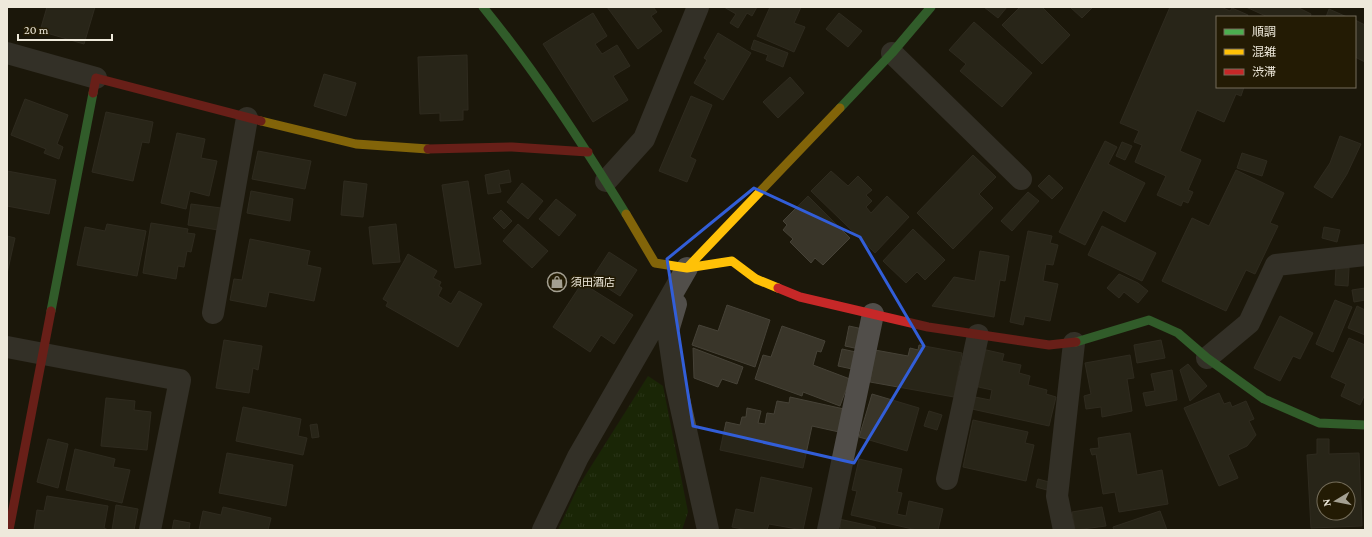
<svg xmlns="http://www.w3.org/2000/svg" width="1372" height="537" font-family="'Crimson Pro','Noto Sans JP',serif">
  <defs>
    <pattern id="park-tufts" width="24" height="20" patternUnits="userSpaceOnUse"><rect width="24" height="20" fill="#193802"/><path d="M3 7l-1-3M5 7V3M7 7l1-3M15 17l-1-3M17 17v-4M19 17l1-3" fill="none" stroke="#3b5526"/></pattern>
  </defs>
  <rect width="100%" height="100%" fill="#1c180b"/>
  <!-- park -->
  <path fill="url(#park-tufts)" d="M648 376 663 386 688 512 682 530H558L578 487Z"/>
  <!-- building -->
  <path fill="#393529" stroke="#464237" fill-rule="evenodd" d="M47 7H95L84 44 40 31Z
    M607 7H653L657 12 651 16 662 31 638 49Z
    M724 7H757L752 16 747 13 738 28 730 23 736 14Z
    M770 7H801L794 23 805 27 794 52 757 36Z
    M984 7H1007L998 18Z
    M1020 7H1042L1070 35 1042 64 1002 25Z
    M1070 7H1093L1082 18Z
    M1170 7H1221L1230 11 1232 8 1248 15 1247 17H1217V87H1244L1241 96 1236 94 1224 122 1197 110 1180 151 1201 160 1188 190 1193 192 1188 203 1183 201 1181 206 1157 195 1166 176 1135 162 1142 145 1134 142 1139 131 1120 123Z
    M1246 7H1297L1311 14 1310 17H1268Z
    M1329 9 1347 17H1326Z
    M593 13 607 36 595 44 602 54 617 45 630 66 613 76 628 100 593 122 543 44Z
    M839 13 862 31 848 47 826 29Z
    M1355 20 1365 25V62L1355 57Z
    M974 22 1032 73 1002 107 960 71 966 64 949 50Z
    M718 33 751 53 723 100 694 83 707 60 704 58Z
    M754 40 788 53 783 67 766 60 768 55 751 49Z
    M467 55 468 110H463V120L440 121V113L420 114 418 57Z
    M324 74 356 83 346 116 314 106Z
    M790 77 804 93 778 118 763 102Z
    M691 96 712 105 690 157 696 160 687 182 659 171Z
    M25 99 68 115 57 144 63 147 59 159 44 153 46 149 11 135Z
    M106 112 153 122 149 143 142 142 133 181 92 172Z
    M177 133 205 139 201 158 217 161 209 196 190 191 186 209 161 203Z
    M1340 136 1361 144 1347 174 1332 198 1314 187 1330 163Z
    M1105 141 1117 147 1108 164 1145 183 1125 222 1103 210 1085 245 1059 232Z
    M1122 142 1132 146 1125 160 1116 156Z
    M258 151 311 161 305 189 252 179Z
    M1242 153 1267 161 1262 176 1237 168Z
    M973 155 996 177 979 194 993 208 953 249 917 213Z
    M509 170 511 182 499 184 501 192 488 194 485 175Z
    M1236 170 1284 193 1270 223 1278 226 1255 274 1246 270 1226 311 1162 281 1192 218 1209 226Z
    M7 171 56 180 49 214 7 206Z
    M831 171 848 186 858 176 872 190 866 195 872 201 866 207 871 213 887 196 909 217 875 253 811 191Z
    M1049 175 1063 188 1052 199 1038 186Z
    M344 181 367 184 363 217 341 215Z
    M468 181 481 264 455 268 442 185Z
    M522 183 543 201 528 219 507 202Z
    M251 191 293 199 290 221 247 213Z
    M1028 192 1039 201 1012 231 1001 221Z
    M808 196 850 238 823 265 815 258 811 263 790 242 793 239 783 230 787 225 783 221Z
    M556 199 576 215 559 236 539 219Z
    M191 204 221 208 218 230 188 225Z
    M501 210 512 221 504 229 493 218Z
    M151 223 188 229 187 233 195 234 191 252 187 251 184 267 178 266 176 279 143 273Z
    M107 224 146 231 137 276 77 265 85 227 105 231Z
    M396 224 400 262 373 264 369 227Z
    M518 224 548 251 532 268 503 241Z
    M1102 226 1156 253 1142 281 1088 255Z
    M1324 227 1340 230 1337 242 1322 238Z
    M913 229 945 260 925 280 917 272 906 283 883 261Z
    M1028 231 1052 236 1050 243 1058 245 1053 265 1046 264 1043 281 1058 284 1050 321 1025 316 1023 325 1010 322Z
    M7 236 15 238 7 274Z
    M250 239 310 251 307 265 321 268 314 301 269 292 266 307 230 300 234 279 242 280Z
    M980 251 1009 256 1005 281 1000 280 994 317 932 306 954 277 975 281Z
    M609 252 637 270 620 296 592 278Z
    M408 254 437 271 433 278 441 282 439 286 442 288 438 296 451 304 459 291 482 304 458 347 386 306 388 302 383 299Z
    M1336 267 1349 268 1348 286 1335 285Z
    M1119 274 1138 283 1148 291 1138 303 1124 292 1119 298 1107 288Z
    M582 283 633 315 614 344 601 335 590 352 553 327Z
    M1365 288V300L1354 302 1352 290Z
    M1335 300 1352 307 1333 352 1316 344Z
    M727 305 770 320 755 367 692 345 699 325 718 331Z
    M1357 306 1365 310V335L1348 328Z
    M1280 316 1313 333 1300 359 1293 356 1280 381 1254 368Z
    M782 326 825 341 821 352 817 351 813 365 850 379 840 406 803 392 802 396 755 379 763 355 771 357Z
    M849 326 863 329 859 349 845 346Z
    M1349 338 1365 345V394L1360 405 1341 396 1346 384 1331 377Z
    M224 340 262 346 258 370 253 368 249 393 216 388Z
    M1161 340 1165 358 1137 363 1134 345Z
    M919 345 962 353 954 397 870 382 875 350 908 356 910 348 918 350Z
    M693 348 743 367 737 384 722 379 718 387 694 378Z
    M842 349 856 352 852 369 838 366Z
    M982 349 1004 354 1002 361 1021 365 1019 373 1030 376 1028 385 1047 390 1046 394 1056 397 1049 426 972 409 975 397 990 400 992 390 974 386Z
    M1130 355 1134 378 1127 379 1132 411 1102 417 1101 407 1086 409 1084 396 1091 394 1085 363Z
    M1188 364 1207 386 1190 401 1180 370Z
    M1172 370 1177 400 1146 406 1143 393 1155 391 1151 374Z
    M1219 393 1224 404 1230 402 1232 407 1246 401 1254 419 1249 421 1256 435 1247 446 1228 455 1238 478 1219 486 1184 408Z
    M872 394 919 408 907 451 859 437Z
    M790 397 844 409 839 432 812 426 803 468 720 450 726 422 740 425 742 417H746L747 408 761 411 758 423 765 424 767 413 774 414 777 401 789 403Z
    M106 398 135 401 134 410 151 412 147 450 101 446Z
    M243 407 301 419 298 436 307 438 303 455 236 441Z
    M929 411 942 415 937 430 924 426Z
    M973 420 1028 432 1025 443 1034 445 1026 481 963 467Z
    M317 424 319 437 312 438 310 425Z
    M1130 433 1137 475 1162 470 1168 504 1119 512 1115 492 1103 494 1096 454 1092 455 1090 449 1099 448 1098 438Z
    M48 439 68 444 58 488 37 482Z
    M1317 439H1329V454L1359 453 1362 526 1311 528 1307 455 1317 454ZM1324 489H1348V513H1324Z
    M75 449 115 459 113 467 130 470 122 503 66 490Z
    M227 453 293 465 286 506 219 493Z
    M859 459 902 469 897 492 902 493 897 514 906 516 909 501 943 509 938 530H917L851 515 857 491 852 490Z
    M761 477 812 488 803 530 769 524 767 530H748L732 527 736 509 754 513Z
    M1038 479 1049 482 1047 490 1036 487Z
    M47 496 108 506 104 528 108 530H34L37 510 44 511Z
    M116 505 138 509 134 530H112Z
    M223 507 271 518 268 530H199L203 511 221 515Z
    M1102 507 1106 526 1075 530 1072 512Z
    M1160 511 1167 530H1114L1113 527Z
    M839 519 875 527 876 530H841Z
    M174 520 190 523 189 530H172Z"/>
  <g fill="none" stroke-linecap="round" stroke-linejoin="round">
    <!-- street -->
    <path stroke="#514e4a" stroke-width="22" d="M7 53 96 78
      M892 53 1021 179
      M606 181 644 139 698 7
      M676 304 668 331 676 385 708 530
      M213 313 247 118
      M7 347 180 380 150 530
      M1207 358 1249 323 1276 265 1365 255
      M947 479 978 335
      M543 530 578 457 687 268
      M828 530 873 314
      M1064 530 1057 496 1074 343"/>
    <!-- fast -->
    <path stroke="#4caf50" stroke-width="9" d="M483 7C536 72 582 143 626 214
      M840 108 892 53 931 7
      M51 311 93 93
      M1076 342 1149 320 1178 333 1207 358 1264 399 1319 423 1365 425"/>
    <!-- slow -->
    <path stroke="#ffc107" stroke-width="9" d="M261 121 356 144 428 149
      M626 214 655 263 687 268 732 261 756 279 778 288
      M687 268 840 108"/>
    <!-- jam -->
    <path stroke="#c62828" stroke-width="9" d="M93 93 96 78 261 121
      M428 149 512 147 588 152
      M778 288 800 297 928 327 1049 345 1076 342
      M9 530 51 311"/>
  </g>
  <!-- marked area -->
  <path d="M0 0H1372V537H0ZM754 188 860 237 924 346 854 463 693 426 667 259Z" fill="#1c180b" fill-opacity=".55" fill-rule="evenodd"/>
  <path fill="none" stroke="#325ed8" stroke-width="3" stroke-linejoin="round" d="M754 188 860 237 924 346 854 463 693 426 667 259Z"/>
  <!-- icons -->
  <defs>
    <symbol id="shop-ring" viewBox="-11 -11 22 22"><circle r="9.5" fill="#231b04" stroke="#a4a092" stroke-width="1.5"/><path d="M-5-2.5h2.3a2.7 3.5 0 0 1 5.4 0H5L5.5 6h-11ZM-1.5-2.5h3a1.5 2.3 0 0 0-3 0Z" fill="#a4a092"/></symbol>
  </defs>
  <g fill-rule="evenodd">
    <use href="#shop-ring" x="546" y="271" width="22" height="22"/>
  </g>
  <g text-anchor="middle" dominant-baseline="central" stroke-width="3.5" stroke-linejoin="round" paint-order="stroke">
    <!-- poi labels -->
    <g font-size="11" fill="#eee9db" stroke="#231b04" text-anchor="start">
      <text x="571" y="282">須田酒店</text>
    </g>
  </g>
  <!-- border -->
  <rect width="1372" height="537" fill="none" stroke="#eee9db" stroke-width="16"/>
  <!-- legend -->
  <rect x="1216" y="16" width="140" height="72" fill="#231b04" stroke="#746d5a"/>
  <rect x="1224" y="29" width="20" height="6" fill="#4caf50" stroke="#746d5a"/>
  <text x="1252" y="36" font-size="12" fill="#eee9db">順調</text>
  <rect x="1224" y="49" width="20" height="6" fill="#ffc107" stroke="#746d5a"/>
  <text x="1252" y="56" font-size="12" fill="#eee9db">混雑</text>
  <rect x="1224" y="69" width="20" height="6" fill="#c62828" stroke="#746d5a"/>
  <text x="1252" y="76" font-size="12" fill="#eee9db">渋滞</text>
  <!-- north arrow -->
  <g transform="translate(1336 501) rotate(260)"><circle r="19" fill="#231b04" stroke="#746d5a"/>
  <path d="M0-3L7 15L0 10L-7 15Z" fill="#a4a092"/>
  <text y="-6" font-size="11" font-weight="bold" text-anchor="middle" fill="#eee9db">N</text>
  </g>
  <!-- scale -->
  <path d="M18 34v6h94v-6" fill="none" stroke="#eee9db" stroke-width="2"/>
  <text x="24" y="34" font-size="12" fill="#eee9db" stroke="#231b04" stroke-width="3" paint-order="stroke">20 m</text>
</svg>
